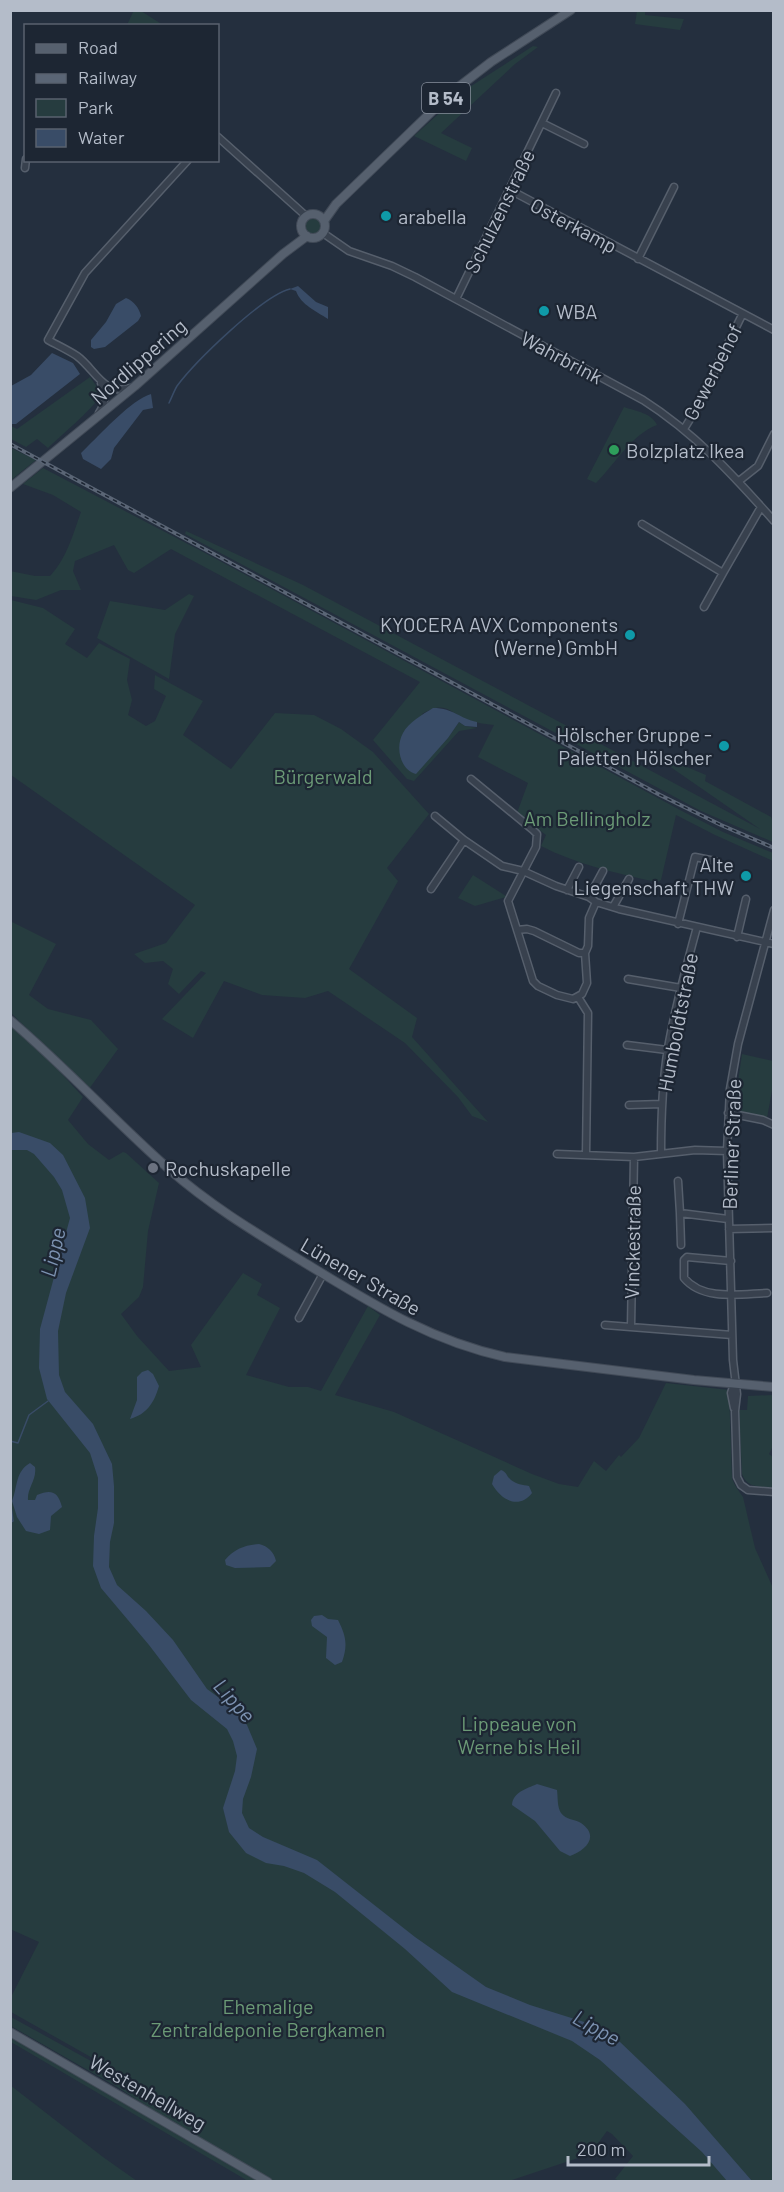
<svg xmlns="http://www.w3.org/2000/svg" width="784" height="2192" font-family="Barlow,sans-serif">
  <rect width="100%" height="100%" fill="#242f3e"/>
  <!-- green -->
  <path fill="#263c3f" d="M134 10 141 11 163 25H127Z
    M637 11H645V15L684 19 680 30 635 24Z
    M533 46 538 47 515 64 441 133 472 148 466 161 414 136 465 90Z
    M304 226a9 9 0 1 1 18 0a9 9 0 1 1-18 0Z
    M90 377C94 383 101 390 98 398 96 406 57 439 48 448L37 439 26 447 11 439V426L17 429Z
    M624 407C635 411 652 413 657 425 631 435 615 464 596 483L587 479Z
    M11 448 36 460 11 480Z
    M43 468 205 553 680 810 723 832 773 853V861L715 835 676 815 661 880 657 882C618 874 576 864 541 846L546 835 517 813 528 783 478 757 494 725C486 724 478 723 470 721 449 714 448 699 422 714L431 756 448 738 459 722 465 726 477 728 459 731 414 781 407 779 373 740 420 682 171 549 134 573 128 570 114 545 75 561 73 571 81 590H61L36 600 11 596 10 571 35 576H50C67 558 73 534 81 512L53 495 23 484Z
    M186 531 303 585 760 829 646 750 706 775 705 781 771 817 773 823V842L701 811 185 534Z
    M189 594 194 596 175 634 169 679 97 638 110 601 165 610Z
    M11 600 43 608 75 629 65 644 87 658 99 643 130 659 127 680 132 700 128 715 146 726 155 721 166 696 154 689 155 675 203 701 183 735 231 769 275 713 314 715 341 729 373 752 429 814 387 868 398 881 349 969 417 1018 412 1037 488 1122 472 1116 458 1097 405 1043 328 991 305 998 262 995 224 981 193 1038 162 1019 206 973 201 971 179 994 168 984 173 969 163 961 145 963 134 954 166 943 195 905 11 775Z
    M473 875 506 896V897L475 906 458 898Z
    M10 921 56 944 29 995 48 1009 91 1020 118 1049 89 1089 11 1013Z
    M11 1025 49 1060 83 1097 68 1120 88 1144 109 1160 123 1152 126 1153 159 1183 148 1231 143 1287 139 1297 121 1314 137 1336 169 1371 201 1367 191 1345 243 1273 262 1284 257 1295 280 1308 246 1375 289 1387H308L321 1391 368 1306 380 1315 335 1395 394 1412 532 1474 559 1484 578 1487 594 1461 606 1471 619 1455 621 1457 639 1438 666 1383 729 1390 732 1478C734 1485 739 1491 743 1497L755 1548 773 1588V2181H620L615 2179 633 2156 612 2134 607 2131 590 2154 509 2181H274L149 2108 119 2088 11 2026V2017L111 2072 112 2069 11 2012 10 1999 39 1942 10 1929Z
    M742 1054 773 1061V1085L767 1118 734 1110Z
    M773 1395V1446L769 1454 773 1457V1487C760 1487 747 1488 742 1474L739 1410H747L748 1396Z
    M11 2037 260 2181H248L11 2042Z
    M10 2085 103 2157 137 2181H11Z"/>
  <!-- water -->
  <path fill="#394c67" d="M298 286 316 302 328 307V319C316 311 301 305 296 291L290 289Z
    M126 298C134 301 139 308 141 316L138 321 105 347 94 349 91 347V340L106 322 116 304Z
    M52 353 73 363 80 374 16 424H11V386L31 375Z
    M151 394 153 408 143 410 114 448 111 459 101 469 83 459 81 453 88 446C105 430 130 401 151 394Z
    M433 708C454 708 460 719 477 722V727L465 726 459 722 448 738 416 774C400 770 395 747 403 733 408 723 423 714 433 708Z
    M19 1132 50 1143 63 1155 85 1198 90 1228 66 1293 58 1331 59 1375 65 1392 93 1424 112 1464 114 1486V1523L110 1542 109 1567 117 1585 146 1611 173 1640 207 1689 229 1705 247 1725 257 1749 251 1777 243 1799 242 1813 249 1828 263 1837 317 1860 415 1937 486 1987 530 2005 597 2026 620 2042 685 2104 752 2181H727L702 2152 600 2060 572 2041 452 1992 405 1949 335 1892 304 1873 284 1866 266 1863 246 1853 229 1832 223 1808 235 1771 237 1756 233 1741 227 1729 191 1700 149 1645 101 1588 93 1566 94 1536 98 1508V1478L90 1453 47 1399 39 1368 40 1329 70 1218 62 1190 54 1177 34 1154 27 1150H11V1133Z
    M148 1370 153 1374 159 1386C154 1403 147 1414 130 1419L137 1400V1377L142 1372Z
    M30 1463 35 1467C37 1480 27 1488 28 1500H35L37 1495C52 1489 58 1492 62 1507L51 1516 50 1530 39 1534 26 1531 17 1517 12 1501C18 1486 15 1472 30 1463Z
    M501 1470C507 1472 506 1476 511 1480 516 1484 523 1485 529 1486L532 1493C519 1510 501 1500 492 1484L494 1476Z
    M259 1544C268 1546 274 1552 276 1561L270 1567 235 1568 226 1565 225 1560C234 1549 245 1545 259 1544Z
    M322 1615 328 1619 338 1620C346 1636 348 1645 342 1662L335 1665 326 1658 327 1637 312 1626 311 1620 314 1616Z
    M537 1784 557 1790C558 1797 557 1807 561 1813 566 1820 575 1819 581 1823 601 1837 584 1851 570 1856L560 1851 535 1821 512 1805C513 1792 526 1789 537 1784Z"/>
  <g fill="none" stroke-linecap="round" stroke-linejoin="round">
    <!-- stream -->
    <path stroke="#394c67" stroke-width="1.5" d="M169 403C172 397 174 391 177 386 195 362 262 296 290 289
      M10 1441 18 1443 29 1415 48 1401
      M10 1499 13 1521 10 1523"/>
    <defs>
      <path id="minor" d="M542 123 584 144
        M218 137 306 216
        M25 168 26 159
        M510 190 774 330
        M323 233 349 251 392 266 415 277 643 400C695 433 734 476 774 521
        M638 259 674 187
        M456 299 556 93
        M130 388C103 396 95 369 77 356 68 350 57 345 48 340L85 273 188 160
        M99 413C106 402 106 395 101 383
        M684 429 695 411 742 315
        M739 481 758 466 774 434
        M642 524 723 573 761 507
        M704 607 723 573
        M471 779 533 830 537 834 536 847 508 901 533 981 538 986 557 995 573 999 582 994 587 983 585 953 588 946 589 918 596 902
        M435 816 464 840 502 866 523 871 556 886 589 897 596 902 619 909 774 944
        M431 889 464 840
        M567 890 579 867
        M589 897 603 871
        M613 907 629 879
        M774 910 738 1044 730 1089 727 1151 733 1360 737 1394 735 1411 737 1477 741 1485 748 1490 774 1492
        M678 924 695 857 715 861
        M517 930 527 929 534 931 579 953H585
        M737 937 746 899
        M628 979 681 988
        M578 997 588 1013 586 1155
        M627 1045 667 1050
        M629 1105 662 1104
        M728 1113 763 1120 774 1125
        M557 1154 634 1157 695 1150 727 1151
        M661 1154C661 1118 662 1083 668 1048 675 1007 686 967 697 927
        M678 1181 680 1213
        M729 1229 774 1228
        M681 1245 680 1213 728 1219
        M731 1261 687 1257 684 1260V1278C703 1301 740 1294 767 1293
        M299 1318 323 1274
        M605 1325 732 1335
        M631 1327 634 1157
        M734 1408 731 1393 734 1384"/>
      <path id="major" d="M301 226a12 12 0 1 1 24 0a12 12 0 1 1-24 0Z
        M324 221 336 204 452 92 491 62 571 10
        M10 488 135 386 283 254 307 236
        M10 1020C66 1067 115 1122 170 1170 211 1206 258 1234 305 1263 371 1303 428 1340 505 1357L694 1380 774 1387
        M10 2032 268 2182"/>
    </defs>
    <!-- minor casing -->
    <use href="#minor" stroke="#565f6c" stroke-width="9"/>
    <!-- major casing -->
    <use href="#major" stroke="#414a57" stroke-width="10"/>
    <!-- minor -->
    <use href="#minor" stroke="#38414e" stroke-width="6"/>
    <!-- major -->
    <use href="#major" stroke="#56606e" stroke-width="8"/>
    <defs>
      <path id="rail" d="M10 444 660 795 721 825 774 848"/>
    </defs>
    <!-- rail casing -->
    <use href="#rail" stroke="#5a6575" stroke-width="4"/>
    <!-- rail -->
    <use href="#rail" stroke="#1d2633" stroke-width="1.5" stroke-dasharray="4.5" stroke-linecap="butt"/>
  </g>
  <!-- markers -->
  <g fill="#0f9aa8" stroke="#1d2633" stroke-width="2">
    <circle cx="386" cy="216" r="6"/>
    <circle cx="544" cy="311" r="6"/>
    <circle cx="630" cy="635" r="6"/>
    <circle cx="724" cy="746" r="6"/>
    <circle cx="746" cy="876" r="6"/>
  </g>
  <circle fill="#2e9e5b" stroke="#1d2633" stroke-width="2" cx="614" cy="450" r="6"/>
  <circle fill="#6b7280" stroke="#1d2633" stroke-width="2" cx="153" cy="1168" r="6"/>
  <g text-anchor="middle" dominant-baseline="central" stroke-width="4.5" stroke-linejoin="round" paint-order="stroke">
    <!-- shield labels -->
    <rect fill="#1d2633" stroke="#878f9c" stroke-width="1.5" x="422" y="83" width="48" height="30" rx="4.5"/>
    <g font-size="18" font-weight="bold" fill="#b4bcc9">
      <text x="446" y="98">B 54</text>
    </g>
    <!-- street labels -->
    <g font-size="20" fill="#b4bcc9" stroke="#1d2633">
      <text transform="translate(499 211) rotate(-64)">Schulzenstraße</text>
      <text transform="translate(574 225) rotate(28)">Osterkamp</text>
      <text transform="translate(562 357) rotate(28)">Wahrbrink</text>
      <text transform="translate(138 361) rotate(-41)">Nordlippering</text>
      <text transform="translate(712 372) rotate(-63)">Gewerbehof</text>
      <text transform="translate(677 1022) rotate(-79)">Humboldtstraße</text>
      <text transform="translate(731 1144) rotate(-88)">Berliner Straße</text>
      <text transform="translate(632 1242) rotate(-89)">Vinckestraße</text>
      <text transform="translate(361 1276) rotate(30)">Lünener Straße</text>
      <text transform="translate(148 2092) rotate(30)">Westenhellweg</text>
    </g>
    <!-- poi labels -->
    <g font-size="20" fill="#b4bcc9" stroke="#1d2633" text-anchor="start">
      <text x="398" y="216">arabella</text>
      <text x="556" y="311">WBA</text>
      <text x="626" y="450">Bolzplatz Ikea</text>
      <text x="618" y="624" text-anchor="end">KYOCERA AVX Components<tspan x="618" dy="23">(Werne) GmbH</tspan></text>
      <text x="712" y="734" text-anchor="end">Hölscher Gruppe -<tspan x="712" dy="23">Paletten Hölscher</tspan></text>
      <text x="734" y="864" text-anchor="end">Alte<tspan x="734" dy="23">Liegenschaft THW</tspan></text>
      <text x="165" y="1168">Rochuskapelle</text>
    </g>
    <!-- park labels -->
    <g font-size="20" fill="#6b9a76" stroke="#1d2633">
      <text x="323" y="776">Bürgerwald</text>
      <text x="587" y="818">Am Bellingholz</text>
      <text x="519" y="1723">Lippeaue von<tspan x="519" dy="23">Werne bis Heil</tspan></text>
      <text x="268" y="2006">Ehemalige<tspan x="268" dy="23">Zentraldeponie Bergkamen</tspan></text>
    </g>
    <!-- water labels -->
    <g font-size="21" font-style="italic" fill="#7c92b1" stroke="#1d2633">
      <text transform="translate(52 1252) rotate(-77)">Lippe</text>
      <text transform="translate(235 1700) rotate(48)">Lippe</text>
      <text transform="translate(597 2027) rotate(29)">Lippe</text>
    </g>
  </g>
  <!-- border -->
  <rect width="784" height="2192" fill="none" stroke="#b4bcc9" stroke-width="24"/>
  <!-- legend -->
  <rect x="24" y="24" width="195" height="138" fill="#1d2633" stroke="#59626f" stroke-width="1.5"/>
  <rect x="36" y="44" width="30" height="9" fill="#56606e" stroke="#59626f" stroke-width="1.5"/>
  <text x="78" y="54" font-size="18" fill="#b4bcc9">Road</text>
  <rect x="36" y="74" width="30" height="9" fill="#5a6575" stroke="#59626f" stroke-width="1.5"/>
  <text x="78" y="84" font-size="18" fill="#b4bcc9">Railway</text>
  <rect x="36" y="99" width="30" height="18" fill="#263c3f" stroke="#59626f" stroke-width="1.5"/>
  <text x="78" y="114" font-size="18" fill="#b4bcc9">Park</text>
  <rect x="36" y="129" width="30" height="18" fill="#394c67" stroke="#59626f" stroke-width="1.5"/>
  <text x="78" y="144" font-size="18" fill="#b4bcc9">Water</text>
  <!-- scale -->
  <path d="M568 2156v9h141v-9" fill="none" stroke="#b4bcc9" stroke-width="3"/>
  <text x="577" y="2156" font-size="18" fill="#b4bcc9" stroke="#1d2633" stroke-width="4.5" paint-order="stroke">200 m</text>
</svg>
